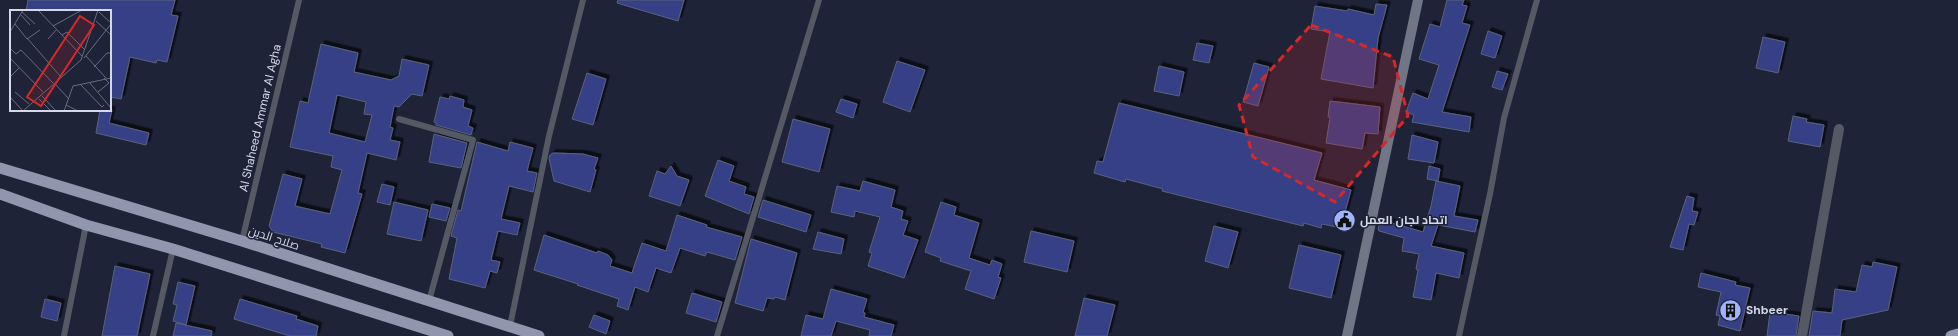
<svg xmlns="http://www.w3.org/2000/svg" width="1958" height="336" font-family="'DM Sans',Cairo,sans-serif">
  <defs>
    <filter id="shadow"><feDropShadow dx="3.5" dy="-3.5" stdDeviation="0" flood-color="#0009"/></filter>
  </defs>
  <rect width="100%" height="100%" fill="#1e2338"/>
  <!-- building -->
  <path fill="#344087" stroke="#5b627a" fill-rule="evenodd" filter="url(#shadow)" d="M28 0H175L171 15 178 16 167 62 157 60 156 63 130 57 121 99 110 97V11H26Z
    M618 0H684L678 21 617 3Z
    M1447 0H1464L1462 5 1467 6 1462 23 1470 25 1442 112 1471 117 1469 132 1412 122 1414 115 1406 112 1413 93 1428 99 1439 65 1419 59 1430 24 1440 27Z
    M1376 4 1387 5 1378 38 1373 88 1321 79 1330 32 1311 29 1315 6 1347 11 1348 9 1374 15Z
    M1488 31 1502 36 1495 58 1481 54Z
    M1763 37 1785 42 1778 73 1756 68Z
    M1197 43 1213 46 1209 63 1193 60Z
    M321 44 358 53 354 72 391 80 399 76 402 59 429 65 422 96 412 94 399 107 394 106 390 127 393 128 390 140 400 142 396 160 367 153 358 193 362 194 345 253 321 247 322 244 273 232 269 226 283 174 302 179 295 206 330 214 342 170 331 167 333 156 290 147 300 101 308 103ZM337 95 366 102 364 114 372 115 365 142 329 133Z
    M897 61 925 70 910 112 883 102Z
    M1254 63 1269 67 1258 106 1243 102Z
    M1159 66 1184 72 1179 96 1154 91Z
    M1497 71 1508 74 1502 90 1492 87Z
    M587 73 606 79 593 125 572 119Z
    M450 96 464 100 463 107 472 110 468 126 473 128 471 135 436 125V123L434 122 440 97 449 99Z
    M841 99 857 104 853 118 836 112Z
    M1330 101 1380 107 1378 134 1365 133 1362 149 1326 143 1330 117H1328Z
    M1119 103 1322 153 1314 180 1351 190 1344 216H1348L1346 229 1322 224 1321 228 1304 223 1303 226 1162 191 1163 189 1126 179 1125 182 1094 173 1097 161 1103 162Z
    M100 110H112L109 123 149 133 146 145 96 133Z
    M1793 116 1807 119 1806 122 1824 125 1820 147 1788 141Z
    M793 119 830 129 819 172 782 162Z
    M434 134 467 143 461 168 429 162Z
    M1412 135 1438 142 1434 163 1408 159Z
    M477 142 508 151 510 142 533 148 527 171 537 173 533 192 509 186 501 219 520 223 517 235 498 231 491 260 500 262 497 273 490 271 485 288 449 279 457 238 451 236 458 210 461 211Z
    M553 153 583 154 598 158 594 169 596 170 590 192 554 181 549 158 550 155Z
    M718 160 734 166 729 181 746 187 744 194 754 197 749 214 705 196Z
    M671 166 677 176 689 180 680 206 649 196 657 171 665 174Z
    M1429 166 1440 169 1438 181 1427 179Z
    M863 181 895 190 891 207 903 211 901 219 908 221 903 235 918 240 904 278 868 266 872 253 869 252 880 217 855 211 854 217 831 212 837 186 860 191Z
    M1436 181 1460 186 1454 216 1478 220 1475 232 1438 225 1431 246 1464 253 1459 278 1436 273 1431 300 1413 297 1418 270 1416 269 1419 254 1402 251 1404 238 1379 231 1378 228 1382 220 1423 232 1431 206Z
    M382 184 394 187 390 205 377 202Z
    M1687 196 1694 198 1692 211 1698 212 1694 225 1689 224 1683 250 1670 247Z
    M763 200 811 215 806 232 758 217Z
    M394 202 428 210 421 241 387 234Z
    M941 202 956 207 954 215 979 223 969 258 990 265 992 260 1002 264 998 277 1001 278 994 299 965 289 971 271 940 261 941 258 925 252Z
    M432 204 450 208 446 221 429 217Z
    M677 215 707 225 706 227 742 237 735 260 707 252 705 256 680 248 671 273 656 268 648 292 635 287 628 310 617 306 619 299 577 285 578 284 534 270 544 235 597 253 598 251 608 255 612 260 610 266 632 273 642 243 666 251Z
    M1214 226 1238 232 1228 268 1205 261Z
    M1031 231 1074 241 1067 272 1024 262Z
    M818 232 844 239 841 254 813 249Z
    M751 239 797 253 785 300 775 297 774 299 767 298 763 311 735 303Z
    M1299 245 1341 255 1331 298 1289 288Z
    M1873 262 1897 267 1888 310 1842 320 1840 336H1809L1813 311 1832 313 1835 289 1856 292 1862 265 1872 267Z
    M115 266 150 274 137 336H102Z
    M1701 273 1736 282 1735 285 1750 288 1740 331 1718 325 1720 316 1716 315 1721 292 1698 287Z
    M178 282 195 286 186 325 173 321 177 305 173 304Z
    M831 289 867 299 863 312 865 313 864 317 894 325 891 336H869L870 330 836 321 831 336H801L806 315 823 319Z
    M692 293 722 302 716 322 686 313Z
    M1084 298 1115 305 1107 336H1075Z
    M45 299 61 303 57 321 41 317Z
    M240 299 297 316 296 319 318 326 316 336H290L234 319Z
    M1770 312 1799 316 1796 336H1767Z
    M594 315 610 321 606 334 589 327Z
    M176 323 212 331 211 336H173Z"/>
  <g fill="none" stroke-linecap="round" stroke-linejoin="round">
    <!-- service -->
    <path stroke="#555963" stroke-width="6" d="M399 119 473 140 429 301
      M242 241 299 0
      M510 326 549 136 583 0
      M64 336 86 225
      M153 336 173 249
      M717 336 819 0
      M1459 336 1490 194 1504 118 1537 0"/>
    <!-- minor -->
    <path stroke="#555963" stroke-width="10" d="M1802 336 1839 129"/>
    <!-- secondary -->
    <path stroke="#717687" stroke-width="10" d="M1347 336 1418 0"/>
    <!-- trunk -->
    <path stroke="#9096ae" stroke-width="11" d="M0 168 242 241 539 336
      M0 194 86 225 173 249 448 336
      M1951 336 1958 334"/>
  </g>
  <!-- marked area -->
  <path fill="#d62828" fill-opacity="0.2" stroke="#d62828" stroke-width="3" stroke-dasharray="8 5" stroke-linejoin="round" d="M1311 25 1393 57 1408 116 1335 202 1253 157 1239 105Z"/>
  <!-- icons -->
  <defs>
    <symbol id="civic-disc" viewBox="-11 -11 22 22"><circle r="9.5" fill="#a0b3fd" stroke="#1e2338"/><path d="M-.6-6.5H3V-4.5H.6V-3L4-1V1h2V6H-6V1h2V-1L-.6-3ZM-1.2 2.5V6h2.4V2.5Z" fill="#111"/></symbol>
    <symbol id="building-disc" viewBox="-11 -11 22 22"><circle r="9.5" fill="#a0b3fd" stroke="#1e2338"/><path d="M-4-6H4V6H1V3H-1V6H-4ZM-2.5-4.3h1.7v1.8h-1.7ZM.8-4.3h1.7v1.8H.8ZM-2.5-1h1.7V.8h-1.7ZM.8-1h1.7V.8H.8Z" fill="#111"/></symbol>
  </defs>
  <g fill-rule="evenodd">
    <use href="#civic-disc" x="1332" y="208" width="25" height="25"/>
    <use href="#building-disc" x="1718" y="298" width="25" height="25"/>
  </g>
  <g text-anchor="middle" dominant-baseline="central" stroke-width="3" stroke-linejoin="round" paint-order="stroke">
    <!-- street labels -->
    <g font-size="12" fill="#d4d9e7" stroke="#1e2338">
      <text transform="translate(260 118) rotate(-77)">Al Shaheed Ammar Al Agha</text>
      <text transform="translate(274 238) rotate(18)">صلاح الدين</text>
    </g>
    <!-- poi labels -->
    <g font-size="12" font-weight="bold" fill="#d4d9e7" stroke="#1e2338" text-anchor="start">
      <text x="1360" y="220">اتحاد لجان العمل</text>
      <text x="1746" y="310">Shbeer</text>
    </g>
  </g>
  <!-- overview -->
  <g transform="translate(10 10)">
    <rect width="101" height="101" fill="#1e2338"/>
    <path fill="none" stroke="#676c7e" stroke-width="1" d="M28 0 72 46M12 2 25 14M89 2 101 13M11 5 20 15M86 11 101 25M5 14 17 29 30 20M43 16 72 0M0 22 13 0M52 25 57 22 75 40M17 28 51 67M38 29 47 19M0 38 6 44 11 40 43 73M76 46 96 68M0 48 33 82M74 48 101 14M84 57 97 43H101M0 67 9 58M79 72 101 98M70 74 92 97 94 95M46 75 58 88M5 82 19 94M88 82 99 73 94 68M32 86 46 101M0 87 13 101M29 89 41 101M56 95 68 101M13 101 71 50 88 0M54 101 63 76 101 68"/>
    <path fill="#d62828" fill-opacity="0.15" stroke="#d62828" stroke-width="2" d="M70 6 84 15 31 96 17 87Z"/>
    <rect width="101" height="101" fill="none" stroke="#d4d9e7" stroke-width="2"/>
  </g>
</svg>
